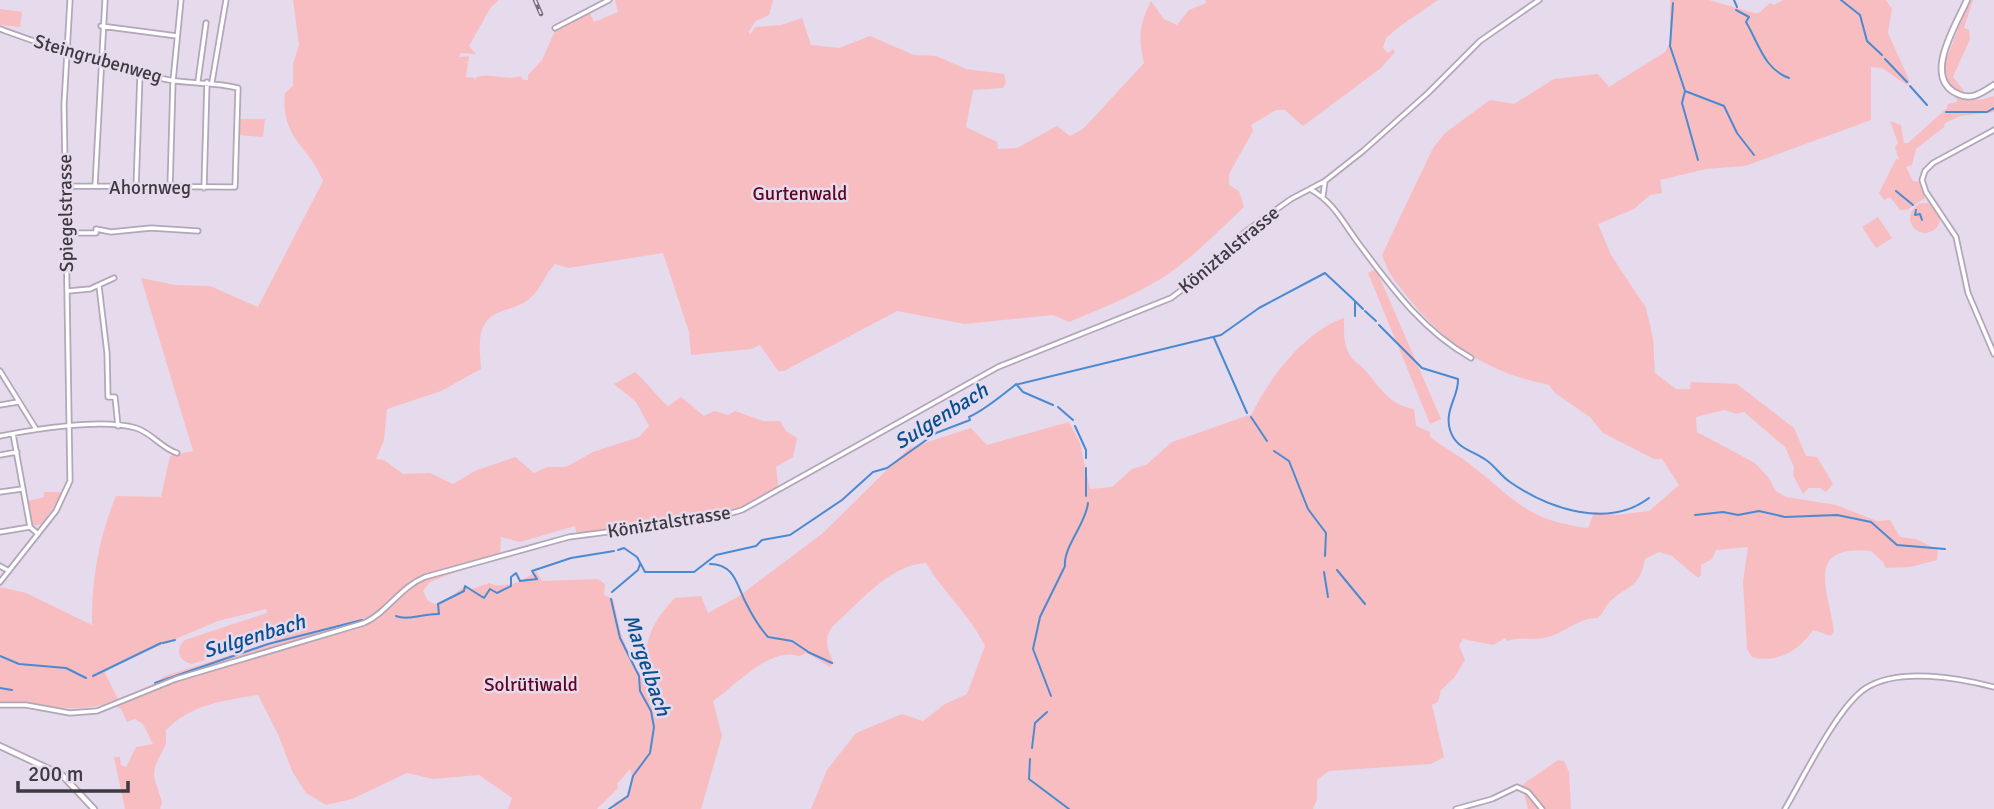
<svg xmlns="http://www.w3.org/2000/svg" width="1994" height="809" font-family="Signika,sans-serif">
  <rect width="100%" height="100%" fill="#e6daed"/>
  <!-- green -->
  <path fill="#f8bdc1" d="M293 0H499L491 7 469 46 476 54 461 53 459 57 469 56 468 62H464L468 63 466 77 475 78 476 81V77C492 73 507 81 521 76L523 80H528V75L542 60 555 31 597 7 590 13 594 22 618 12 615 0H773L769 15 756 21 749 31 750 35 755 27 781 25 802 18 811 45 839 48 870 36 914 55 936 56 966 69 1004 74 1006 82 1003 88 973 90 966 127 997 142 998 149 1017 148 1057 126 1070 136 1083 129 1144 63C1138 38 1139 24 1151 1L1164 19 1177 25 1189 10 1206 3 1205 0H1438L1400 26 1386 38 1383 48 1388 53 1393 49 1395 52 1381 68 1303 126 1285 110H1276L1251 125 1253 131 1229 174V185L1239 191 1244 207C1218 231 1192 259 1162 278 1133 296 1100 309 1069 322L1053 315 965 324 897 311 784 371H778L760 345 751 349 691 355 689 332 663 253 568 268 555 264C543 276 541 292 525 302 516 308 504 309 495 314 475 325 480 350 481 369L441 391 387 409 384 440 376 459 384 460 403 474 430 473 453 484 475 471 515 457 534 473 547 467H566L593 452 639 437 649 426 636 402 614 384 635 372C648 383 655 395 668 406L681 397 704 416 714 411 728 415 735 411 763 421H780L786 431 797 438 793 457 776 467 778 485C749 525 626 529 577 536L575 526 520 542 501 537 500 555 430 582 423 591 428 601 434 604 446 601 466 585 469 590 489 583C504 590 524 581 536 571L542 581 598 579 605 584 604 595 613 599 621 634 635 668 638 672H645C644 640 653 620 675 598L701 596 708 613 739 596 823 533 909 448 971 428 987 445 1069 422 1080 443 1090 489 1112 487 1132 469 1146 465 1172 442 1252 414C1269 378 1305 331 1344 318 1344 330 1343 346 1351 357 1353 361 1360 364 1363 368 1379 385 1388 405 1414 409L1416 426 1430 432V437C1443 447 1458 455 1471 465 1517 501 1526 520 1588 528L1594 512 1616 515 1649 511 1679 485 1662 459H1654L1603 433 1590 417 1555 393 1549 385C1490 373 1449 347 1410 300 1397 283 1389 276 1382 255L1433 148 1445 133 1490 100 1514 104 1554 79 1598 74 1609 87 1665 52 1670 42V0H1709L1754 13H1759L1770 3 1774 5 1783 0H1886L1892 9 1888 33 1910 82 1907 85 1882 68 1871 67V120L1745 166 1706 169 1660 180 1662 193 1650 195 1634 209 1598 224 1611 255 1646 308 1653 338 1655 373 1676 389H1690L1691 382 1737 384 1794 428 1806 456 1817 457 1833 484 1826 492 1820 488H1809L1803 494 1793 475 1794 467 1785 447 1744 412 1737 414 1724 410 1696 417 1697 432 1755 463 1768 477 1776 491 1786 497 1836 505 1877 521 1890 520 1900 537 1916 539 1938 550 1937 560 1910 567 1886 568 1883 562 1871 551C1803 544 1829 592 1834 631L1831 636 1813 630C1800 650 1777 664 1752 657L1747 649 1743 581 1748 547 1716 550 1712 559 1701 565V575L1698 578 1672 556 1659 552 1645 559C1639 592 1625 584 1607 605 1603 611 1603 614 1597 618 1581 617 1566 631 1551 636 1536 642 1521 636 1507 641L1505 638 1493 645 1463 639 1459 645 1465 660 1454 678 1441 690 1438 702 1432 705 1444 757 1431 764 1329 771 1317 780V799L1313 809H811L827 770 856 733 902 714 923 721 945 704 967 694 985 646C970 615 944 593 926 563 889 565 859 603 832 627 823 639 828 651 834 663L830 667 807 653 799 656C771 646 736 685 713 701L722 736 701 809H614V803L626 797C630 787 634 779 630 769L617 784 618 788 597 809H508L512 798 479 775 433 779 407 773 352 799 326 805 306 793 292 771 278 734 258 695C223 701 192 704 166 730V744L155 766 154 777 162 802 160 809H125L114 757H120L121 765 126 767 136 747 153 744 143 724 135 719 127 722 121 709 115 706 157 685V681L165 676 275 641 274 638 192 664C178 661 175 649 185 640L267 613 266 609 218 621 109 667 105 673 118 699C74 719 45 700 0 703V587L26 593 92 625C92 578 98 540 116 496L161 497 170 456 193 451 141 278 175 285 210 286 258 307 323 181C310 147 280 138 285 93L293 86V64L299 45Z
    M1969 0H1973L1964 28 1969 30 1970 39 1953 77 1964 91 1960 92 1950 86 1943 68Z
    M0 9 22 12 20 27 0 25Z
    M1956 96 1980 100 1994 96V112L1960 116 1945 123 1944 127 1916 149 1912 165 1906 167 1913 181 1920 182 1925 198 1907 210H1900L1890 197 1884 200 1879 193 1896 159 1899 160 1895 147 1898 143 1890 121 1901 125 1904 143H1908L1947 108 1948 104 1957 102Z
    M239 119H265L263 137 239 135Z
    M1910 218a15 15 0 1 1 30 0a15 15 0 1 1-30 0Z
    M1878 217 1892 238 1876 248 1862 227Z
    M1376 269 1441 419 1430 424 1368 273Z
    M44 492H64L42 524 33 526 28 501 44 497Z
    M1558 760 1564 761 1569 772 1571 809H1528L1522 785Z"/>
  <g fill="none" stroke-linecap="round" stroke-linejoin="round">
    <!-- stream -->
    <path stroke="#4a8ad1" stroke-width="2" d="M1734 0 1737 7
      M1841 0 1860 15 1867 41 1882 55
      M1673 3 1670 46 1685 91 1682 103 1698 160
      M1736 10 1749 17 1746 22C1759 44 1764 69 1789 78
      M1885 59 1907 82
      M1910 86 1927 105
      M1685 91 1724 106 1737 133 1754 155
      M1946 112H1987L1994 108
      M1896 191 1913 205
      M1916 210 1915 215 1920 214 1922 220
      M1356 302 1363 309
      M1365 311 1376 321
      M1379 325 1422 368 1458 379C1459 396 1444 410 1450 430 1456 449 1472 450 1486 460 1495 466 1501 476 1510 482 1549 509 1608 529 1649 498
      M1214 338 1247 413
      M1016 384 1023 392 1053 405
      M1058 407 1073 420
      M1251 417 1267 441
      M1075 426 1086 450V458
      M1274 451 1289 461 1308 509 1326 533 1325 556
      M1086 468V496
      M1695 515 1723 512 1738 515 1759 511 1785 517 1837 515 1871 522 1897 545 1945 549
      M618 550 624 548 637 557 645 572H694L716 555 756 546 762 540 790 535 842 500 873 472 887 468 936 433 970 420 969 417C986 409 1000 397 1015 385L1221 335 1259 308 1325 273 1355 301V316
      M710 564C735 564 737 586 746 603 752 615 759 627 768 637L792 641 807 651
      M1337 570 1365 604
      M1324 572 1328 597
      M612 592 638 570 640 564
      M396 616C408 621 426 613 439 614L438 604 464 591 465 586 484 598 490 589 497 593 511 586V577L516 573 520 581 537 579 532 571 571 558 614 551
      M163 643 175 640
      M808 652 832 663
      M0 656 19 664 66 668 86 678
      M93 676 161 643
      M155 683 268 644 362 620
      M0 688 12 690
      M1051 696 1033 649 1040 617 1065 566C1063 547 1086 524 1088 503
      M1032 748 1035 723 1047 712
      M1030 759 1029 779 1069 809
      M609 809 628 796 633 776 650 753 654 727 651 711 640 691 639 676 620 638 611 599"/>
    <defs>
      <path id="street" d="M101 26 177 36
        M555 28 609 0
        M0 29C56 49 111 69 169 80 192 84 215 82 238 88L235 187 65 186
        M198 81 206 23
        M212 82 226 0
        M1994 130 1933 163 1925 171 1922 180 1926 192 1956 237 1968 293 1994 354
        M95 186 105 0
        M136 188 140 74
        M170 188 173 81 181 0
        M204 188 207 82
        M1310 189C1335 203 1343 223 1359 244 1392 288 1422 330 1471 358
        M1323 196 1325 181
        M67 233H96V229L111 232 151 228 198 231
        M99 286 107 353 108 397H115L118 426
        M68 291 90 289 114 278
        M0 371 36 429
        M0 405 18 402
        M13 434 30 527
        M0 436C35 429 102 418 136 428 152 433 161 448 177 453
        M0 455 17 452
        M0 492 22 489
        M0 532 30 527 38 534
        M0 566 9 571
        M0 582 56 511 70 481 64 105 70 0
        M0 705H26L70 713 97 711 176 679 364 623C388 612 400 587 425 577L569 537 715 518 742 510 998 367 1171 298 1203 274 1245 232 1291 199 1325 181 1363 151 1428 93 1480 41 1539 0
        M1456 809 1492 799 1517 787 1528 792 1542 809
        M1785 809C1803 778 1838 706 1866 688 1899 667 1959 678 1994 687"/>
      <path id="secondary" d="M1967 0C1957 24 1921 78 1958 94 1972 101 1983 92 1994 85
        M0 746 62 775 94 809"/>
    </defs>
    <!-- street casing -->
    <use href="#street" stroke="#b2a6b9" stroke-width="7"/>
    <!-- secondary casing -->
    <use href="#secondary" stroke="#b2a6b9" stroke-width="8"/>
    <!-- street -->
    <use href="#street" stroke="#fff" stroke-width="3.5"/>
    <!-- secondary -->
    <use href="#secondary" stroke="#fff" stroke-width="4.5"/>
    <defs>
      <path id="rail" d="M535 0 541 14"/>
    </defs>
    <!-- rail casing -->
    <use href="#rail" stroke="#77707b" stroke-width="4.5"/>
    <!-- rail -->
    <use href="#rail" stroke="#e6daed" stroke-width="2" stroke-dasharray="5" stroke-linecap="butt"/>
  </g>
  <g text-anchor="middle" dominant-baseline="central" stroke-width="5" stroke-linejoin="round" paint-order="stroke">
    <!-- street labels -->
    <g font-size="19" fill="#3e3a41" stroke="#e6daed">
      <text transform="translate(98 59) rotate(16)">Steingrubenweg</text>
      <text x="150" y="188">Ahornweg</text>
      <text transform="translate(66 213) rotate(-91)">Spiegelstrasse</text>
      <text transform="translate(1229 250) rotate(-40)">Köniztalstrasse</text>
      <text transform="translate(669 522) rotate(-9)">Köniztalstrasse</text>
    </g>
    <!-- park labels -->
    <g font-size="19" fill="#63021e" stroke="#e6daed">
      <text x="800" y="194">Gurtenwald</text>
      <text x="531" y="685">Solrütiwald</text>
    </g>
    <!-- water labels -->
    <g font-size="21" font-style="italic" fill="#065091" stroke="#e6daed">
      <text transform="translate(941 416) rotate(-32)">Sulgenbach</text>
      <text transform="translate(254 636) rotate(-17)">Sulgenbach</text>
      <text transform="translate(647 665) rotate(71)">Margelbach</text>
    </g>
  </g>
  <!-- scale -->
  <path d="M18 781v10h110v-10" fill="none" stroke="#3e3a41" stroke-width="3.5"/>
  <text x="28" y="781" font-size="21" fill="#3e3a41" stroke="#e6daed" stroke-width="5" paint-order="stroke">200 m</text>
</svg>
